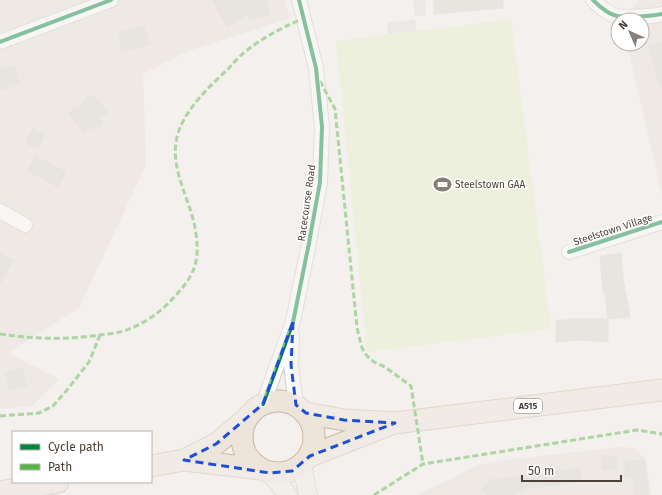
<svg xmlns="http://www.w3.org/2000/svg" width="662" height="495" font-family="'Fira Sans',sans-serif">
  <rect width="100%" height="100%" fill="#f3f0ed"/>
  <!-- residential -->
  <path fill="#e8e1da" d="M0 0H285L290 18 188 51 143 74 146 165 79 308 8 353 60 379 32 406 0 409Z
    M638 0H662V194L627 44H642V20H627Z
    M621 447 634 448 646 459 651 495H416L455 477 475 466 497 461Z"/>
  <!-- green -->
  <path fill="#e7efcb" d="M511 19 551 329 367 352 336 41Z"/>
  <!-- parking -->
  <path fill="#e3dfdc" d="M413 0H425L426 15 415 16Z
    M415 20 416 31 388 34 387 22Z"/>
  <!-- building -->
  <path fill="#dcd7d3" stroke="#dcd7d2" d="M212 0H266L270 14 249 20 248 15 227 27Z
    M433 0H503V8L434 14Z
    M145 26 149 45 122 51 118 32Z
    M662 42V84H659L648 46Z
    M14 65 20 84 0 90V69Z
    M91 95 94 96 108 112 100 119 103 123 94 131 91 127 84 133 68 114 77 106 79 109 87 97Z
    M33 128 45 134 38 149 26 143Z
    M35 156 66 172 58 187 27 171Z
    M0 253 13 260 0 284Z
    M621 253 623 279 630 317 608 319 605 294 604 295 602 281 600 256Z
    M569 319H608V342L582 340 556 342V320H569Z
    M23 368 27 386 9 390 5 372Z
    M602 456H617V470H602Z
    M645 460 648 495H634L633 477H625V461Z
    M579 468 581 481 524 489V491L516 492 517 495H487L481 490 489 480Z"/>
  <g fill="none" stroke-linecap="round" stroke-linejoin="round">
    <defs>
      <path id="minor" d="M593 0C599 6 608 14 617 16 626 18 652 16 662 14
        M0 42 111 0
        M0 211 25 225
        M569 252 662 222
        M292 336 291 365 296 405
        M263 404 293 322 309 243 320 182 322 127 316 68 299 0"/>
      <path id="major" d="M302 465 308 495
        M270 473 288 495"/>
      <path id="highway" d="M242 437a36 36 0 1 1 72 0a36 36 0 1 1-72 0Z
        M306 413 344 420 395 423 662 390
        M310 456 389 425
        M184 460 216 444 246 419
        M151 466 184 460 260 469
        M0 492 58 482"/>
    </defs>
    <!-- minor casing -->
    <use href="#minor" stroke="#d0ccc9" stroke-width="16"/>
    <!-- major casing -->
    <use href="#major" stroke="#d8c9b8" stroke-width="20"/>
    <!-- highway casing -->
    <use href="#highway" stroke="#ceb8a6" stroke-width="23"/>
    <!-- minor -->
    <use href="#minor" stroke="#fdfdfc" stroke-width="14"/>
    <!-- major -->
    <use href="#major" stroke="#f2ede5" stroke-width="18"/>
    <!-- highway -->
    <use href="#highway" stroke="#ede4da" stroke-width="21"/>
    <!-- quiet -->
    <path stroke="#57b346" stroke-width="3" stroke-dasharray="6 3" stroke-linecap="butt" d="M320 81 335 109 357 328 362 348 367 356 374 362 385 367 411 386 423 464
      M0 334C32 339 67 340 99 335 109 334 120 333 129 329 147 322 162 311 175 296 194 276 200 262 196 234 192 201 169 171 177 137 183 111 210 86 229 68 234 62 240 56 246 51 264 37 283 27 304 18
      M0 416 39 413 53 406 67 390 89 362 100 335
      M374 495 423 464 637 430 662 434"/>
    <defs>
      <path id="cycleway" d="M593 0C599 6 608 14 617 16 626 18 652 16 662 14
        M0 42 111 0
        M569 252 662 222
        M263 404 293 322 309 243 320 182 322 127 316 68 299 0"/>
    </defs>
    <!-- cycleway casing -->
    <use href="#cycleway" stroke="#fff" stroke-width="6"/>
    <!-- cycleway -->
    <use href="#cycleway" stroke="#00873e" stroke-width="4"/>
  </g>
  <!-- marked area -->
  <path d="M0 0H662V495H0ZM293 322 291 365 296 405 306 413 344 420 395 423 310 456 292 471 270 473 184 460 216 444 263 404Z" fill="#f3f0ed" fill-opacity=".55" fill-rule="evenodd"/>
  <path fill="none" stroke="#1d4ed8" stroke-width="3" stroke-dasharray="8 5" stroke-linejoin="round" d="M293 322 291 365 296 405 306 413 344 420 395 423 310 456 292 471 270 473 184 460 216 444 263 404Z"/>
  <!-- icons -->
  <defs>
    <symbol id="stadium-bare" viewBox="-9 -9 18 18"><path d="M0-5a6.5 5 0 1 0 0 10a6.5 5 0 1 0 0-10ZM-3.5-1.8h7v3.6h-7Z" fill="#867e77" stroke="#fff" stroke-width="2.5" paint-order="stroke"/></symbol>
  </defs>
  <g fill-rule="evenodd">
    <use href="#stadium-bare" x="430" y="172" width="25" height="25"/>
  </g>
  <g text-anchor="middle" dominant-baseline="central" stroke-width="3" stroke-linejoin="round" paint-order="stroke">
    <!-- shield labels -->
    <rect fill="#fff" stroke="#827973" stroke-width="1" x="514" y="399" width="28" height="14" rx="3"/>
    <g font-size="9" font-weight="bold" fill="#4c4037">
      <text x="528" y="406">A515</text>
    </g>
    <!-- poi labels -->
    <g font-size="10" fill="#4c4037" stroke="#fff" text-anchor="start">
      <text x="455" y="185">Steelstown GAA</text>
    </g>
    <!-- street labels -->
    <g font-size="10" fill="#4c4037" stroke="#fff">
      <text transform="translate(307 203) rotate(-82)">Racecourse Road</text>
      <text transform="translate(613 230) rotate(-18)">Steelstown Village</text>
    </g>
  </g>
  <!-- legend -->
  <rect x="12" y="431" width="140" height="52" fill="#ffffff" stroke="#b7b3af"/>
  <rect x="20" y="444" width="20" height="6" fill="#00873e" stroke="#b7b3af"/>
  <text x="48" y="451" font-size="12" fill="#4c4037">Cycle path</text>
  <rect x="20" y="464" width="20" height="6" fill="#57b346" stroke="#b7b3af"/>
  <text x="48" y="471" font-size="12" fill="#4c4037">Path</text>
  <!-- north arrow -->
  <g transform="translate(630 32) rotate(315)"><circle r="19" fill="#ffffff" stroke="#b7b3af"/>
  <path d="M0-3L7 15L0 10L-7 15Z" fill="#867e77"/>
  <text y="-6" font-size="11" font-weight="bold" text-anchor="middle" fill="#4c4037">N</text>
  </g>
  <!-- scale -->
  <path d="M522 475v6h99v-6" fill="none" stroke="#4c4037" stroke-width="2"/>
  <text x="528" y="475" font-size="12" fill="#4c4037" stroke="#ffffff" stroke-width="3" paint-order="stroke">50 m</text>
</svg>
